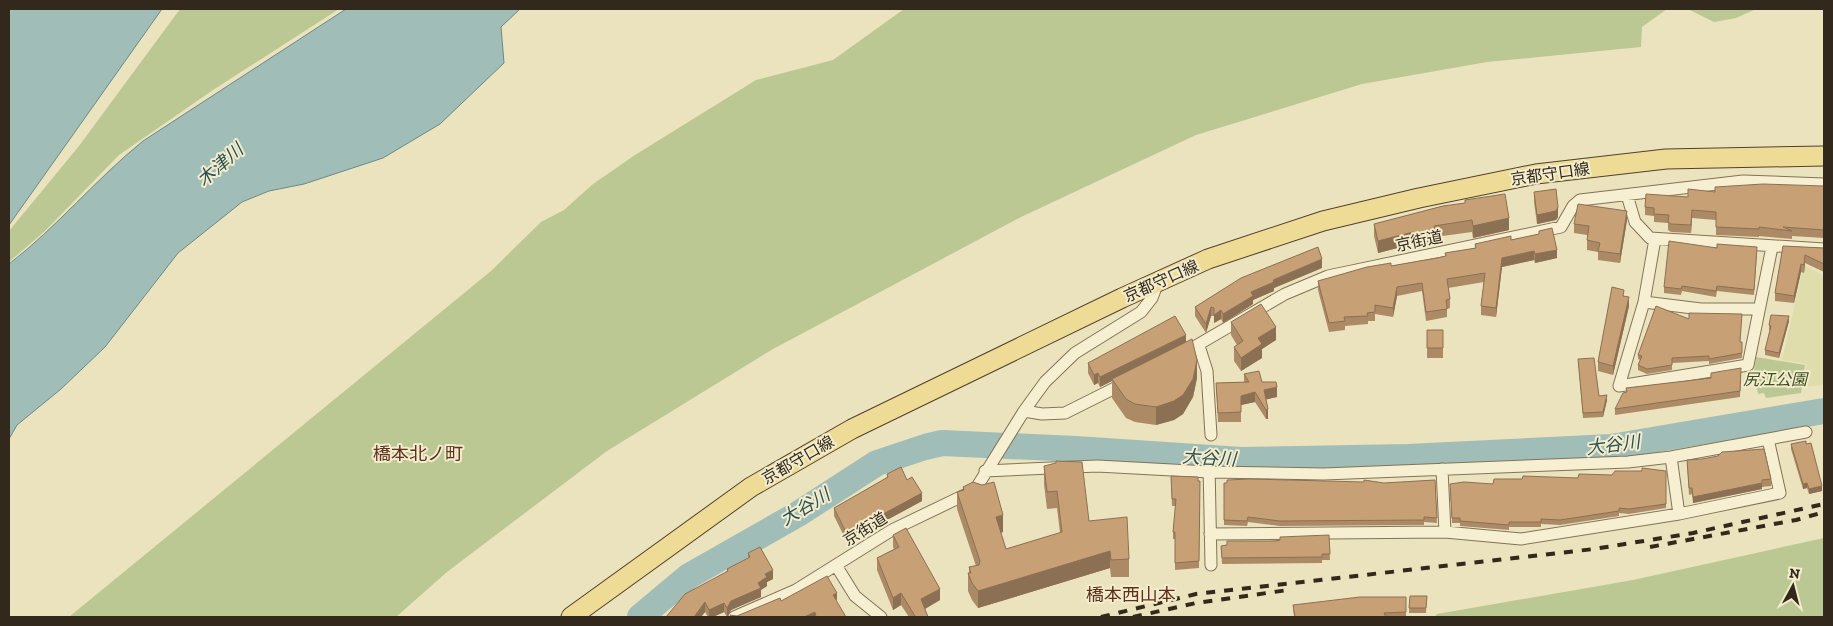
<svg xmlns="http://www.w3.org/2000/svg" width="1833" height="626" font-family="'Zilla Slab','Noto Sans JP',serif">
  <rect width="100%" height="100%" fill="#ebe2be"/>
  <!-- farmland -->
  <path fill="#e0ddac" d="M1804 265 1824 276V385L1803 387 1807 364 1782 360Z"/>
  <!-- green -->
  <path fill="#bcc893" d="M180 9H339L213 90 119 155 45 231 9 262V231L79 146Z
    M904 9H1667L1642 27 1641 47 1487 62 1362 84 1196 135 1021 217 773 349 607 451 447 572 396 617H69L491 271 541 222 564 210 593 184 635 155 756 80 833 60Z
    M1688 9H1756L1736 18 1714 22Z
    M1756 357 1805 365 1801 393 1766 398 1764 393 1758 394 1754 372Z
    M1824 538V617H1435L1437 614 1633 580Z"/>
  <!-- water -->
  <path fill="#a1bdb8" stroke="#6a8a85" d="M9 9H162L9 225Z
    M346 9H520L501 27 504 63 440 124 383 158 304 184 269 191 242 202 178 253 105 347 61 389 17 425 9 439V264C57 227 96 179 143 141Z"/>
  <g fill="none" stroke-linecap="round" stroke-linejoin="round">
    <!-- river -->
    <path stroke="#a1bdb8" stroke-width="26" d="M640 617 689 576 798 514 877 463 925 447 942 443 1076 449 1241 460 1408 457 1611 447 1824 411"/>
    <defs>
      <path id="street" d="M1627 195 1635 222 1650 238 1824 249
        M1655 239 1644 302 1619 386 1748 365 1772 247
        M1644 302 1701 309H1759
        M1199 346 1207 371 1211 435
        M1182 354 1285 294 1328 276 1561 227 1573 206 1580 200 1743 181 1824 184
        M1024 411 1045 382 1075 353 1141 312 1152 298 1158 282
        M1671 457 1679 514
        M1209 464 1211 565
        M1442 469 1445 532
        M985 471 1097 466 1209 472 1324 474 1628 462 1671 457 1806 432
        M1210 534 1445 532 1521 539 1679 514 1780 493 1768 439
        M837 567 855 596 881 617
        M734 617 796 590 892 530 975 490 1024 411 1042 414 1065 413 1125 383"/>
      <path id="primary" d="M571 617 751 487 852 429 1122 298 1208 259 1323 221 1419 198 1536 174 1666 159 1824 156"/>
    </defs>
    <!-- street casing -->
    <use href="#street" stroke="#827358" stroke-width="13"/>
    <!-- primary casing -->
    <use href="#primary" stroke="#50412c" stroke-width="21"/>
    <!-- street -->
    <use href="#street" stroke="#f7efd1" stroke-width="11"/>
    <!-- primary -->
    <use href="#primary" stroke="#eedc96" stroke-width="19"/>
    <!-- rail -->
    <path stroke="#32291c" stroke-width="4" stroke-dasharray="9 9" stroke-linecap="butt" d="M1650 547 1796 520 1824 512
      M1101 617 1196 594 1594 549 1693 533 1824 504
      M1133 617 1196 603 1288 590"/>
  </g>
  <!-- wall -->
  <path fill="#ac8a65" d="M1824 186V238L1792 236V239L1759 236V237L1716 235V220L1692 218 1691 233 1671 232 1668 230V223L1654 222V216L1645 215V207L1688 197 1715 192Z
    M1534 192 1558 217 1556 220 1537 224 1534 202Z
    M1443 206 1509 230 1473 238 1472 232 1435 237V242L1414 247 1413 244 1378 253 1374 236V224Z
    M1627 220 1620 263 1598 260V252L1587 250V235L1574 233V224Z
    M1539 231 1557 258 1535 263 1534 260 1502 267 1496 317 1481 315V306L1484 282 1448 288 1450 299V308L1447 309V317L1426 321 1422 291 1397 296 1393 317 1375 314V321H1368V324L1345 326V330L1329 332 1318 290V281L1391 266 1445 256V253L1475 248V244L1511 240 1539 234Z
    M1783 246 1824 248V272L1805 263 1804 273 1801 272 1794 303 1775 301V293Z
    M1717 248 1757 252 1754 295 1717 291 1716 297 1682 291 1681 295 1664 293V287Z
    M1322 268 1274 288V291L1253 300V304L1223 323 1221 319 1214 323V316H1211L1206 333 1195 316V307Z
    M1624 296 1629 306 1613 375 1598 371V362Z
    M1789 321 1779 358 1765 355V350L1770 330H1769V325Z
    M1231 322 1276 340 1262 349V358L1241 371 1234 361V347L1237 345 1231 335Z
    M1427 330H1443V358H1427Z
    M1741 342H1742V358L1709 364V361L1672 363V370L1647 374 1638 370V365L1640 360 1638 359V355Z
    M1186 343 1197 378 1193 397 1183 414 1174 420 1156 425 1135 422 1126 418 1112 398V381L1100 387 1098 383 1094 385 1088 373V363Z
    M1578 359 1599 396 1607 400 1603 417 1583 418Z
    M1711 373 1741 374 1740 397 1615 415V409L1626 392V388L1711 378Z
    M1244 374 1262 382 1277 397 1266 399 1268 419H1266L1255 402 1241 405V422H1218L1216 383 1244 382Z
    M1791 444 1822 491 1809 494 1807 488 1803 489 1791 449Z
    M1687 460 1771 479V486L1762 487V489L1693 503 1692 494 1689 495Z
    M1044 466 1089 521 1129 559V577H1111L1110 568 978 608 972 600 968 591V573H969V567L976 566 957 509V492L963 490V487L1003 532 1001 533 1006 549 1060 533 1057 508 1047 509 1044 484Z
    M1666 471V508L1629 514 1619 513V516L1560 525 1541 524V527H1509V530L1460 526V523H1452L1450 484H1493Z
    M887 474 907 480 922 501 861 534 846 540 834 516V508L887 478Z
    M1171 476 1200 481 1199 568 1175 570V539H1173V532L1176 506H1172Z
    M1435 480 1437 523 1424 522V525L1280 526 1248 522 1247 526 1224 525V483H1384Z
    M893 535 940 600 925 609 928 617H909L901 605 893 610 877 570V558L894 549 893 547Z
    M1329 535 1330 560H1322V563L1222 564 1221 546Z
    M748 553 773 579 767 582V586L761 590V597L731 610 727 617 724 612 713 617H708L705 612 701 617H666L727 571V569L748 558Z
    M1410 596H1427L1426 613H1409Z
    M1406 597V617H1294L1293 605Z"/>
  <!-- shaded-wall -->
  <path fill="#8c7053" d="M1558 207V217L1556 220 1537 224V215Z
    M1692 210V218L1691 233V225Z
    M1627 211V220L1620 263V254Z
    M1509 218V230L1473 238V226Z
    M1435 230V242L1414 247V235Z
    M1413 232V244L1378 253V241Z
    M1557 250V258L1535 263V254Z
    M1534 251V260L1502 267 1496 317V308L1502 258Z
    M1805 255V263L1804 273V265Z
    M1322 259V268L1274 288V291L1253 300V304L1223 323V314L1251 292 1273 280Z
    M1801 264V272L1794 303V296Z
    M1397 287V296L1393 317V308Z
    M1629 297V306L1613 375V366Z
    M1211 307V316L1206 333V324Z
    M1221 310V319L1214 323V315Z
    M1789 316V321L1779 358V353Z
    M1276 327V340L1262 349V358L1241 371V358L1258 338Z
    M1186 335V344L1112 379V381L1100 387V377Z
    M1197 360V378L1193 397 1183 414 1174 420 1156 425V407Z
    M1098 373V383L1094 385V375Z
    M1277 387V397L1264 400V390Z
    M1255 392V402L1241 405V396Z
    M1607 395V400L1603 417V412Z
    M1268 409V419H1266V410Z
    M1762 483V489L1693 503V497Z
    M1807 483V488L1803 489V484Z
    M1822 486V491L1809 494V489Z
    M922 493V501L861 534 846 540V532Z
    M1003 515V532L996 534V517Z
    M1110 551V568L978 608V591Z
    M773 570V579L767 582V586L761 590V597L731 610 727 617V608L731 601 765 574Z
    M940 589V600L921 611V599Z
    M837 593V601L833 595Z
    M901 593V605L893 610V598Z
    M705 602V612L701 617H694Z
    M724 603V612L713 617H709V610Z
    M815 612V617H804Z"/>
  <!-- building -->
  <path fill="#c8a076" stroke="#8c7053" d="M1763 184 1824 186V230L1783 227 1792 231 1759 227V229L1716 227V212L1692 210 1691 225 1671 224 1668 222 1669 215 1654 214V208L1645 207 1646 194 1688 197V189L1715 192V187Z
    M1556 189 1558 207 1556 211 1537 215 1534 192Z
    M1505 194 1509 218 1473 226 1472 220 1434 226 1435 230 1414 235 1413 232 1378 241 1374 224 1443 206 1465 203V200Z
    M1578 204 1627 211 1620 254 1598 251 1600 243 1587 240 1589 226 1574 224Z
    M1552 228 1557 250 1535 254 1534 251 1502 258 1496 308 1481 306 1485 273 1447 279 1450 299 1446 300 1447 309 1426 312 1422 283 1397 287 1393 308 1375 305V312L1367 313 1368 316 1344 317 1345 321 1329 323 1318 281 1367 267 1391 263V266L1437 258 1446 256 1445 253 1476 248 1475 244 1511 236V240L1539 234V231Z
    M1669 241 1717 248V244L1757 247 1754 290 1717 286 1716 291 1682 286 1681 289 1664 287Z
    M1783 246 1824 248V264L1805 255 1804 265 1801 264 1794 296 1775 293Z
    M1318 247 1322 259 1273 280 1274 282 1251 292 1253 296 1223 314 1221 310 1214 315V308L1211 307 1206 324 1195 307 1241 278Z
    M1612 287 1624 290 1623 296 1629 297 1613 366 1598 362Z
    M1261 304 1276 327 1258 338 1262 344 1241 358 1234 347 1243 341 1231 322Z
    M1656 306 1689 319V313L1742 314 1740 342H1742V353L1709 359V356L1672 358V365L1647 369 1638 365 1642 356 1638 355Z
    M1771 315 1789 316 1779 353 1765 350 1771 326 1769 325Z
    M1175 316 1186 335 1104 375 1100 377 1098 373 1094 375 1088 363Z
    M1427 330H1443V348H1427Z
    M1192 339 1197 360 1193 379 1183 395 1174 401 1156 407 1135 404 1126 399 1112 379Z
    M1594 358 1599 396 1607 395 1603 412 1583 413 1578 359Z
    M1741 368 1740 391 1615 409 1623 393 1627 392 1626 388 1711 378V373Z
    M1259 371 1262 382H1276L1277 387 1264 390 1268 409 1266 410 1255 392 1241 396V412L1218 413 1216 383 1249 382 1244 374Z
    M1806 441V444L1811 443 1822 486 1809 489 1807 483 1803 484 1791 444Z
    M1764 449 1771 479 1762 480V483L1693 497 1692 488H1689L1687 460 1702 459 1718 456 1722 452Z
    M1056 461 1082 462 1089 521 1127 517 1129 559 1111 560 1110 551 978 591 972 583 968 573H971L969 567 979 565 980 561 957 492 964 490 963 487 973 482 982 485 994 482 1003 515 996 517 1006 549 1062 532 1057 491 1047 492 1044 466 1056 463Z
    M901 467 907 480 912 477 922 493 861 526 846 532 834 508 888 477 887 474Z
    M1642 468 1666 471V504L1629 509 1619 508V511L1560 520 1541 519V522H1509V525L1460 521V518H1452L1450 484 1464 482 1493 484 1494 479H1522L1523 476 1578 478 1579 474 1612 475 1615 471H1642Z
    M1171 476 1198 477V481H1200L1199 561 1175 563V532H1173L1176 499H1172Z
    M1250 479 1364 482V480L1384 483 1435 480 1437 518 1424 517V520L1280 521 1248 517 1247 521 1224 520V483H1227V480Z
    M906 528 940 589 921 599 928 617H912L915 616 901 593 893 598 877 558 899 547 893 535Z
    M1329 535 1330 554H1322V557L1222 558 1221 546 1227 545V541H1276L1280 540V537Z
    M760 547 773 570 765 574 767 577 758 583 761 588 731 601 727 608 724 603 709 610 705 602 694 617H666L685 594 728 571 727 569 750 557 748 553Z
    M827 576 837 593 833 595 846 617H816L815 612 804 617H731L730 615 737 616 780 598 781 601Z
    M1410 596H1427L1426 608H1409Z
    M1360 597H1406V612L1384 613 1386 617H1295L1293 605Z"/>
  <g text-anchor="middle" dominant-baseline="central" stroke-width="4" stroke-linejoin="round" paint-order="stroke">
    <!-- street labels -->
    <g font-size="16" fill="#32291c" stroke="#f3eccd">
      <text transform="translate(1550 174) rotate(-8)">京都守口線</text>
      <text transform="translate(1419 241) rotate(-12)">京街道</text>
      <text transform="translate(1161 281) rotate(-24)">京都守口線</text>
      <text transform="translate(798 460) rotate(-30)">京都守口線</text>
      <text transform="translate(865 529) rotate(-32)">京街道</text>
    </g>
    <!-- park labels -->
    <g font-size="16" font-style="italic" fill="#3f4e23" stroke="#f3eccd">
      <text x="1775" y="379">尻江公園</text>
    </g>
    <!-- water labels -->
    <g font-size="18" font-style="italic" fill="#2c5052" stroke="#f3eccd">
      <text transform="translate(220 165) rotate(-41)">木津川</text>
      <text transform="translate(1613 445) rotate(-7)">大谷川</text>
      <text transform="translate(1209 458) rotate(3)">大谷川</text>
      <text transform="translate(805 507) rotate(-31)">大谷川</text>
    </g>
    <!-- neighbourhood labels -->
    <g font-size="18" fill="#5d311d" stroke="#f3eccd">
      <text x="418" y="454">橋本北ノ町</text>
      <text x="1131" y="595">橋本西山本</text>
    </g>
  </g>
  <!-- border -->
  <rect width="1833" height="626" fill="none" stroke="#32291c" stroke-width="20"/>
  <!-- north arrow -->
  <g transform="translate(1793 586) rotate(7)" stroke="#f3eccd" stroke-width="4" paint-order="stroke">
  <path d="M0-4L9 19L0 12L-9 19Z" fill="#32291c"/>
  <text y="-8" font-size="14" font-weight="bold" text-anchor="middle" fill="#32291c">N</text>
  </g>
</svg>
